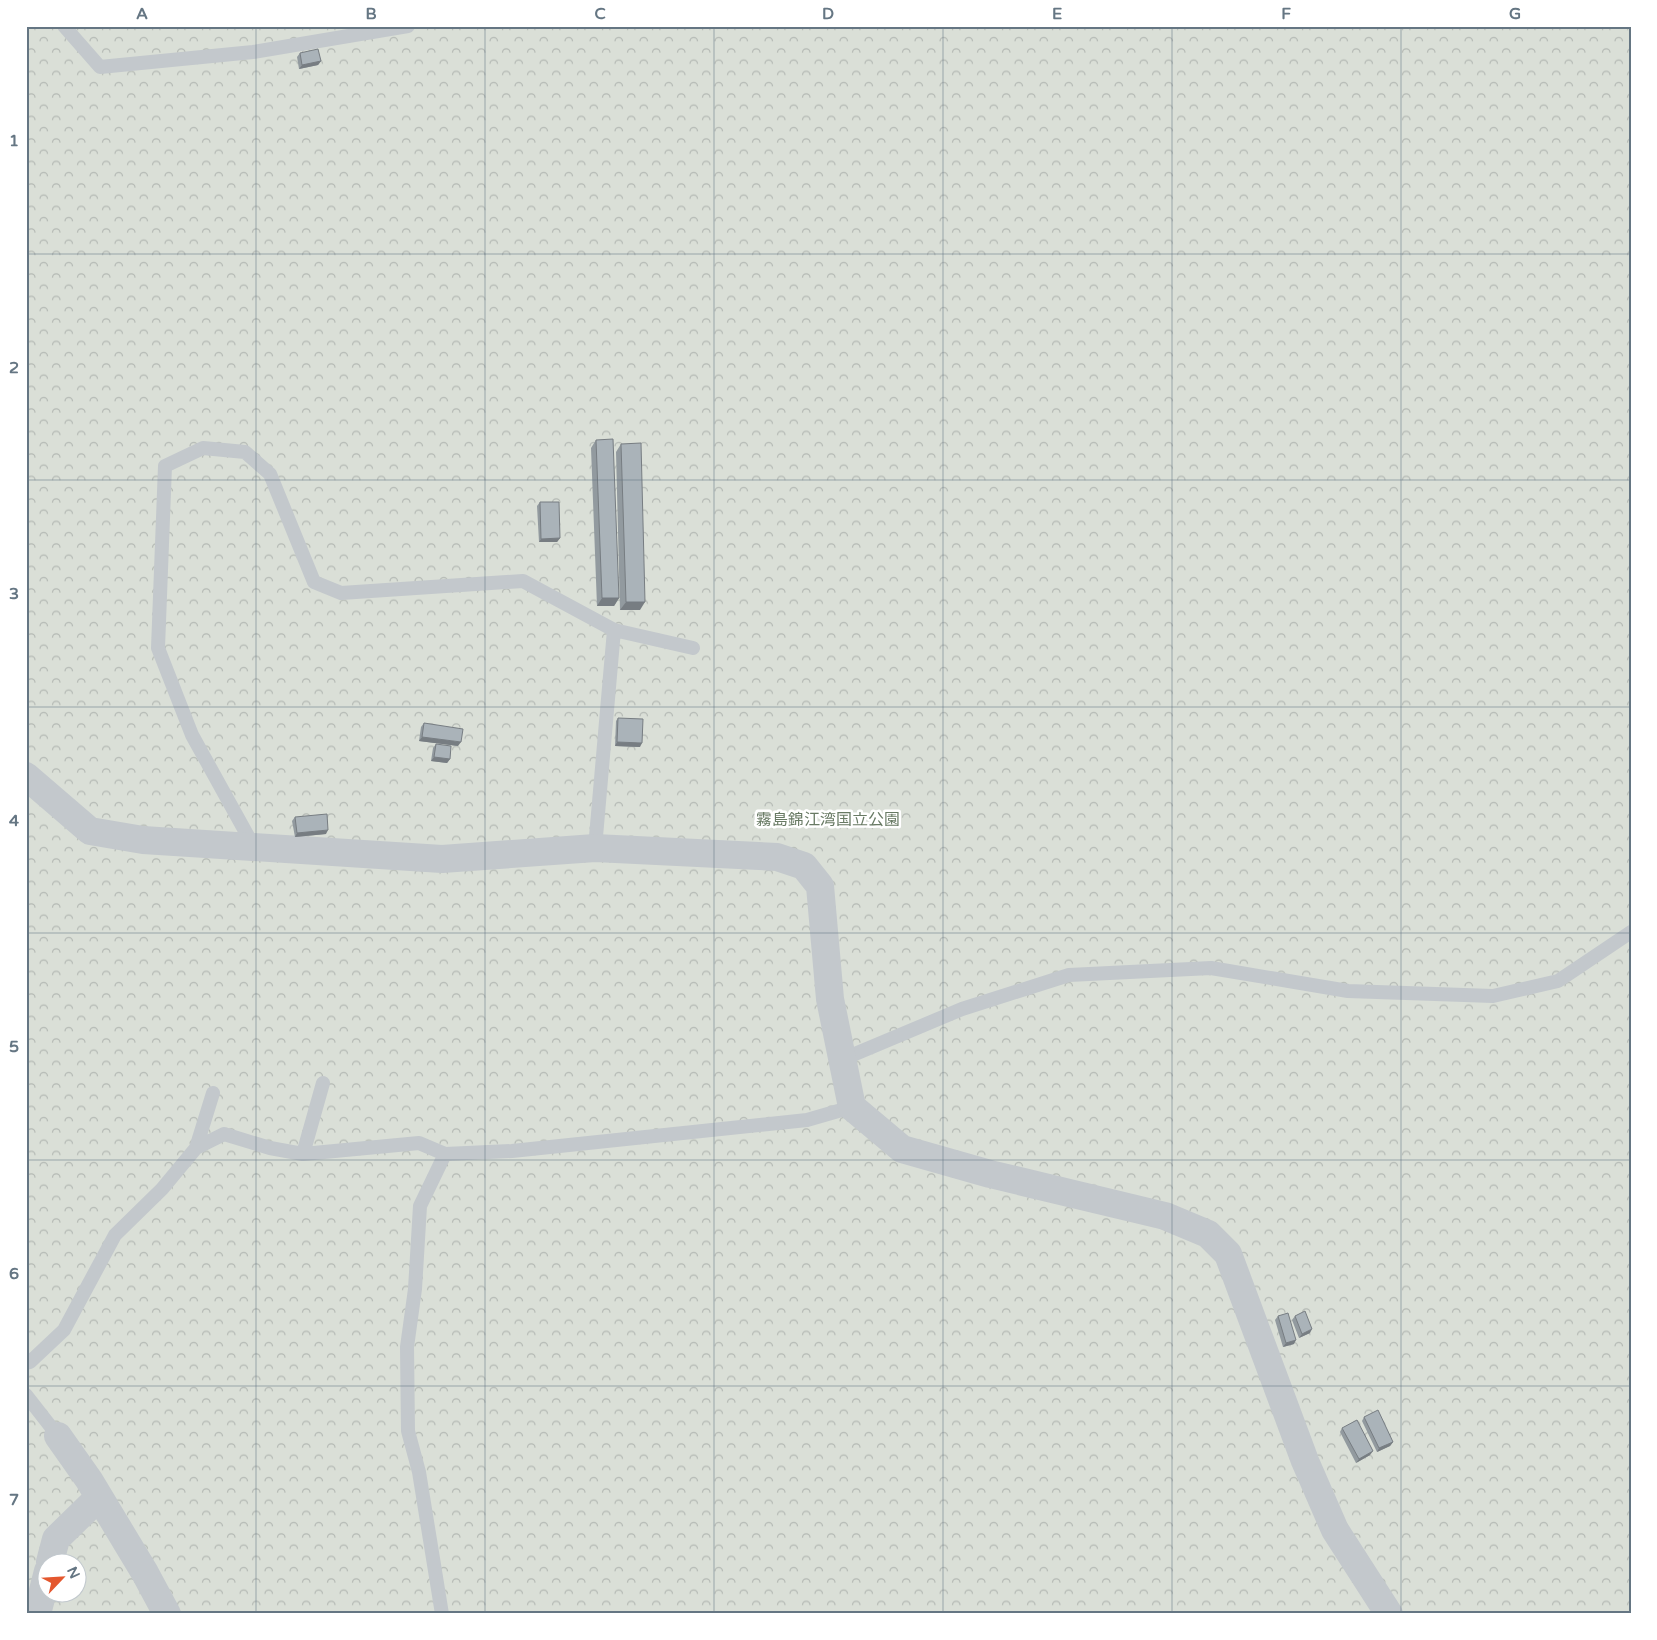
<svg xmlns="http://www.w3.org/2000/svg" width="1657" height="1640" font-family="'Varela Round','Noto Sans JP',sans-serif">
  <defs>
    <pattern id="park-crowns" width="20" height="18" patternUnits="userSpaceOnUse" patternTransform="scale(1.25)"><rect width="20" height="18" fill="#dadfd7"/><path d="M2 6a3 3 0 1 1 6 0M12 15a3 3 0 1 1 6 0" fill="none" stroke="#b4b9b4"/></pattern>
  </defs>
  <rect width="100%" height="100%" fill="#fafaf8"/>
  <!-- park -->
  <path fill="url(#park-crowns)" fill-rule="evenodd" d="M26 26H1631V1614H26ZM48 1562H78V1592H48Z"/>
  <g fill="none" stroke-linecap="round" stroke-linejoin="round">
    <!-- service -->
    <path stroke="#c3c8cc" stroke-width="14" d="M64 26 100 67 253 52 408 26
      M254 847 192 735 158 648 165 466 203 448 245 452 270 474 314 582 341 593 523 581 614 630 693 648
      M595 848 614 630
      M843 1059 962 1009 1069 975 1211 968 1348 991 1493 996 1558 981 1631 932
      M196 1148 213 1093
      M303 1154 323 1083
      M26 1363 30 1362 64 1330 115 1235 162 1189 196 1148 224 1134 270 1148 303 1154 419 1143 445 1154
      M26 1395 58 1436
      M442 1614 419 1472 408 1431 407 1347 415 1289 420 1206 445 1154 512 1151 807 1120 852 1107"/>
    <!-- minor -->
    <path stroke="#c3c8cc" stroke-width="28" d="M26 776 90 831 143 840 442 859 595 848 777 857 804 866 820 886 830 999 852 1107 902 1149 990 1174 1165 1216 1208 1234 1228 1254 1305 1461 1335 1530 1389 1614
      M58 1436 89 1480 145 1573 167 1614
      M50 1562 56 1539 98 1498
      M37 1614 48 1571"/>
  </g>
  <!-- wall -->
  <path fill="#929a9f" d="M300 53 321 61 318 65 299 69 297 57Z
    M596 440 619 598 614 606H597L591 448Z
    M621 444 640 610H620L616 452Z
    M540 502 560 538 557 542H539L537 506Z
    M618 718 640 747 615 746 616 721Z
    M424 723 458 746 419 741 421 727Z
    M436 744 450 759 447 763 431 761 433 748Z
    M295 817 326 834 295 837 292 821Z
    M1278 1316 1294 1344 1283 1347 1275 1320Z
    M1295 1316 1310 1333 1299 1338 1292 1320Z
    M1364 1417 1393 1442 1390 1446 1377 1452 1362 1421Z
    M1342 1428 1370 1455 1356 1463 1340 1432Z"/>
  <!-- shaded-wall -->
  <path fill="#777d82" d="M321 61 318 65 299 69 302 65Z
    M560 538 557 542H539L541 539Z
    M602 598H619L614 606H597Z
    M626 602H645L640 610H620Z
    M422 737 461 742 458 746 419 741Z
    M617 742 642 743 640 747 615 746Z
    M434 757 450 759 447 763 431 761Z
    M328 830 326 834 295 837 297 833Z
    M1312 1329 1310 1333 1299 1338 1302 1334Z
    M1296 1340 1294 1344 1283 1347 1286 1343Z
    M1393 1442 1390 1446 1377 1452 1379 1448Z
    M1373 1451 1370 1455 1356 1463 1359 1459Z"/>
  <!-- building -->
  <path fill="#aab3b9" stroke="#777d82" d="M318 49 321 61 302 65 300 53Z
    M613 439 619 598H602L596 440Z
    M641 443 645 602H626L621 444Z
    M540 502H559L560 538 541 539Z
    M618 718 643 719 642 743 617 742Z
    M424 723 463 729 461 742 422 737Z
    M436 744 451 746 450 759 434 757Z
    M327 814 328 830 297 833 295 817Z
    M1305 1311 1312 1329 1302 1334 1295 1316Z
    M1288 1313 1296 1340 1286 1343 1278 1316Z
    M1378 1410 1393 1442 1379 1448 1364 1417Z
    M1357 1420 1373 1451 1359 1459 1342 1428Z"/>
  <!-- grid -->
  <path fill="none" stroke="#657683" stroke-width="1" stroke-opacity="0.55" d="M256 26V1614M485 26V1614M714 26V1614M943 26V1614M1172 26V1614M1401 26V1614M26 254H1631M26 480H1631M26 707H1631M26 933H1631M26 1160H1631M26 1386H1631"/>
  <g text-anchor="middle" dominant-baseline="central" stroke-width="5" stroke-linejoin="round" paint-order="stroke">
    <!-- park labels -->
    <g font-size="16" fill="#687a64" stroke="#fff">
      <text x="828" y="820">霧島錦江湾国立公園</text>
    </g>
  </g>
  <!-- border -->
  <rect width="1657" height="1640" fill="none" stroke="#ffffff" stroke-width="55"/>
  <!-- north arrow -->
  <g transform="translate(62 1578) rotate(65)"><circle r="24" fill="#ffffff" stroke="#c1c8cd"/>
  <path d="M0-4L9 19L0 12L-9 19Z" fill="#e4572e"/>
  <text y="-8" font-size="14" font-weight="bold" text-anchor="middle" fill="#657683">N</text>
  </g>
  <rect x="28" y="28" width="1602" height="1584" fill="none" stroke="#657683" stroke-width="2"/>
  <g font-size="16" text-anchor="middle" font-weight="bold" fill="#657683">
    <text x="142" y="19">A</text>
    <text x="371" y="19">B</text>
    <text x="600" y="19">C</text>
    <text x="828" y="19">D</text>
    <text x="1057" y="19">E</text>
    <text x="1286" y="19">F</text>
    <text x="1515" y="19">G</text>
    <text x="14" y="146">1</text>
    <text x="14" y="373">2</text>
    <text x="14" y="599">3</text>
    <text x="14" y="826">4</text>
    <text x="14" y="1052">5</text>
    <text x="14" y="1279">6</text>
    <text x="14" y="1505">7</text>
  </g>
</svg>
